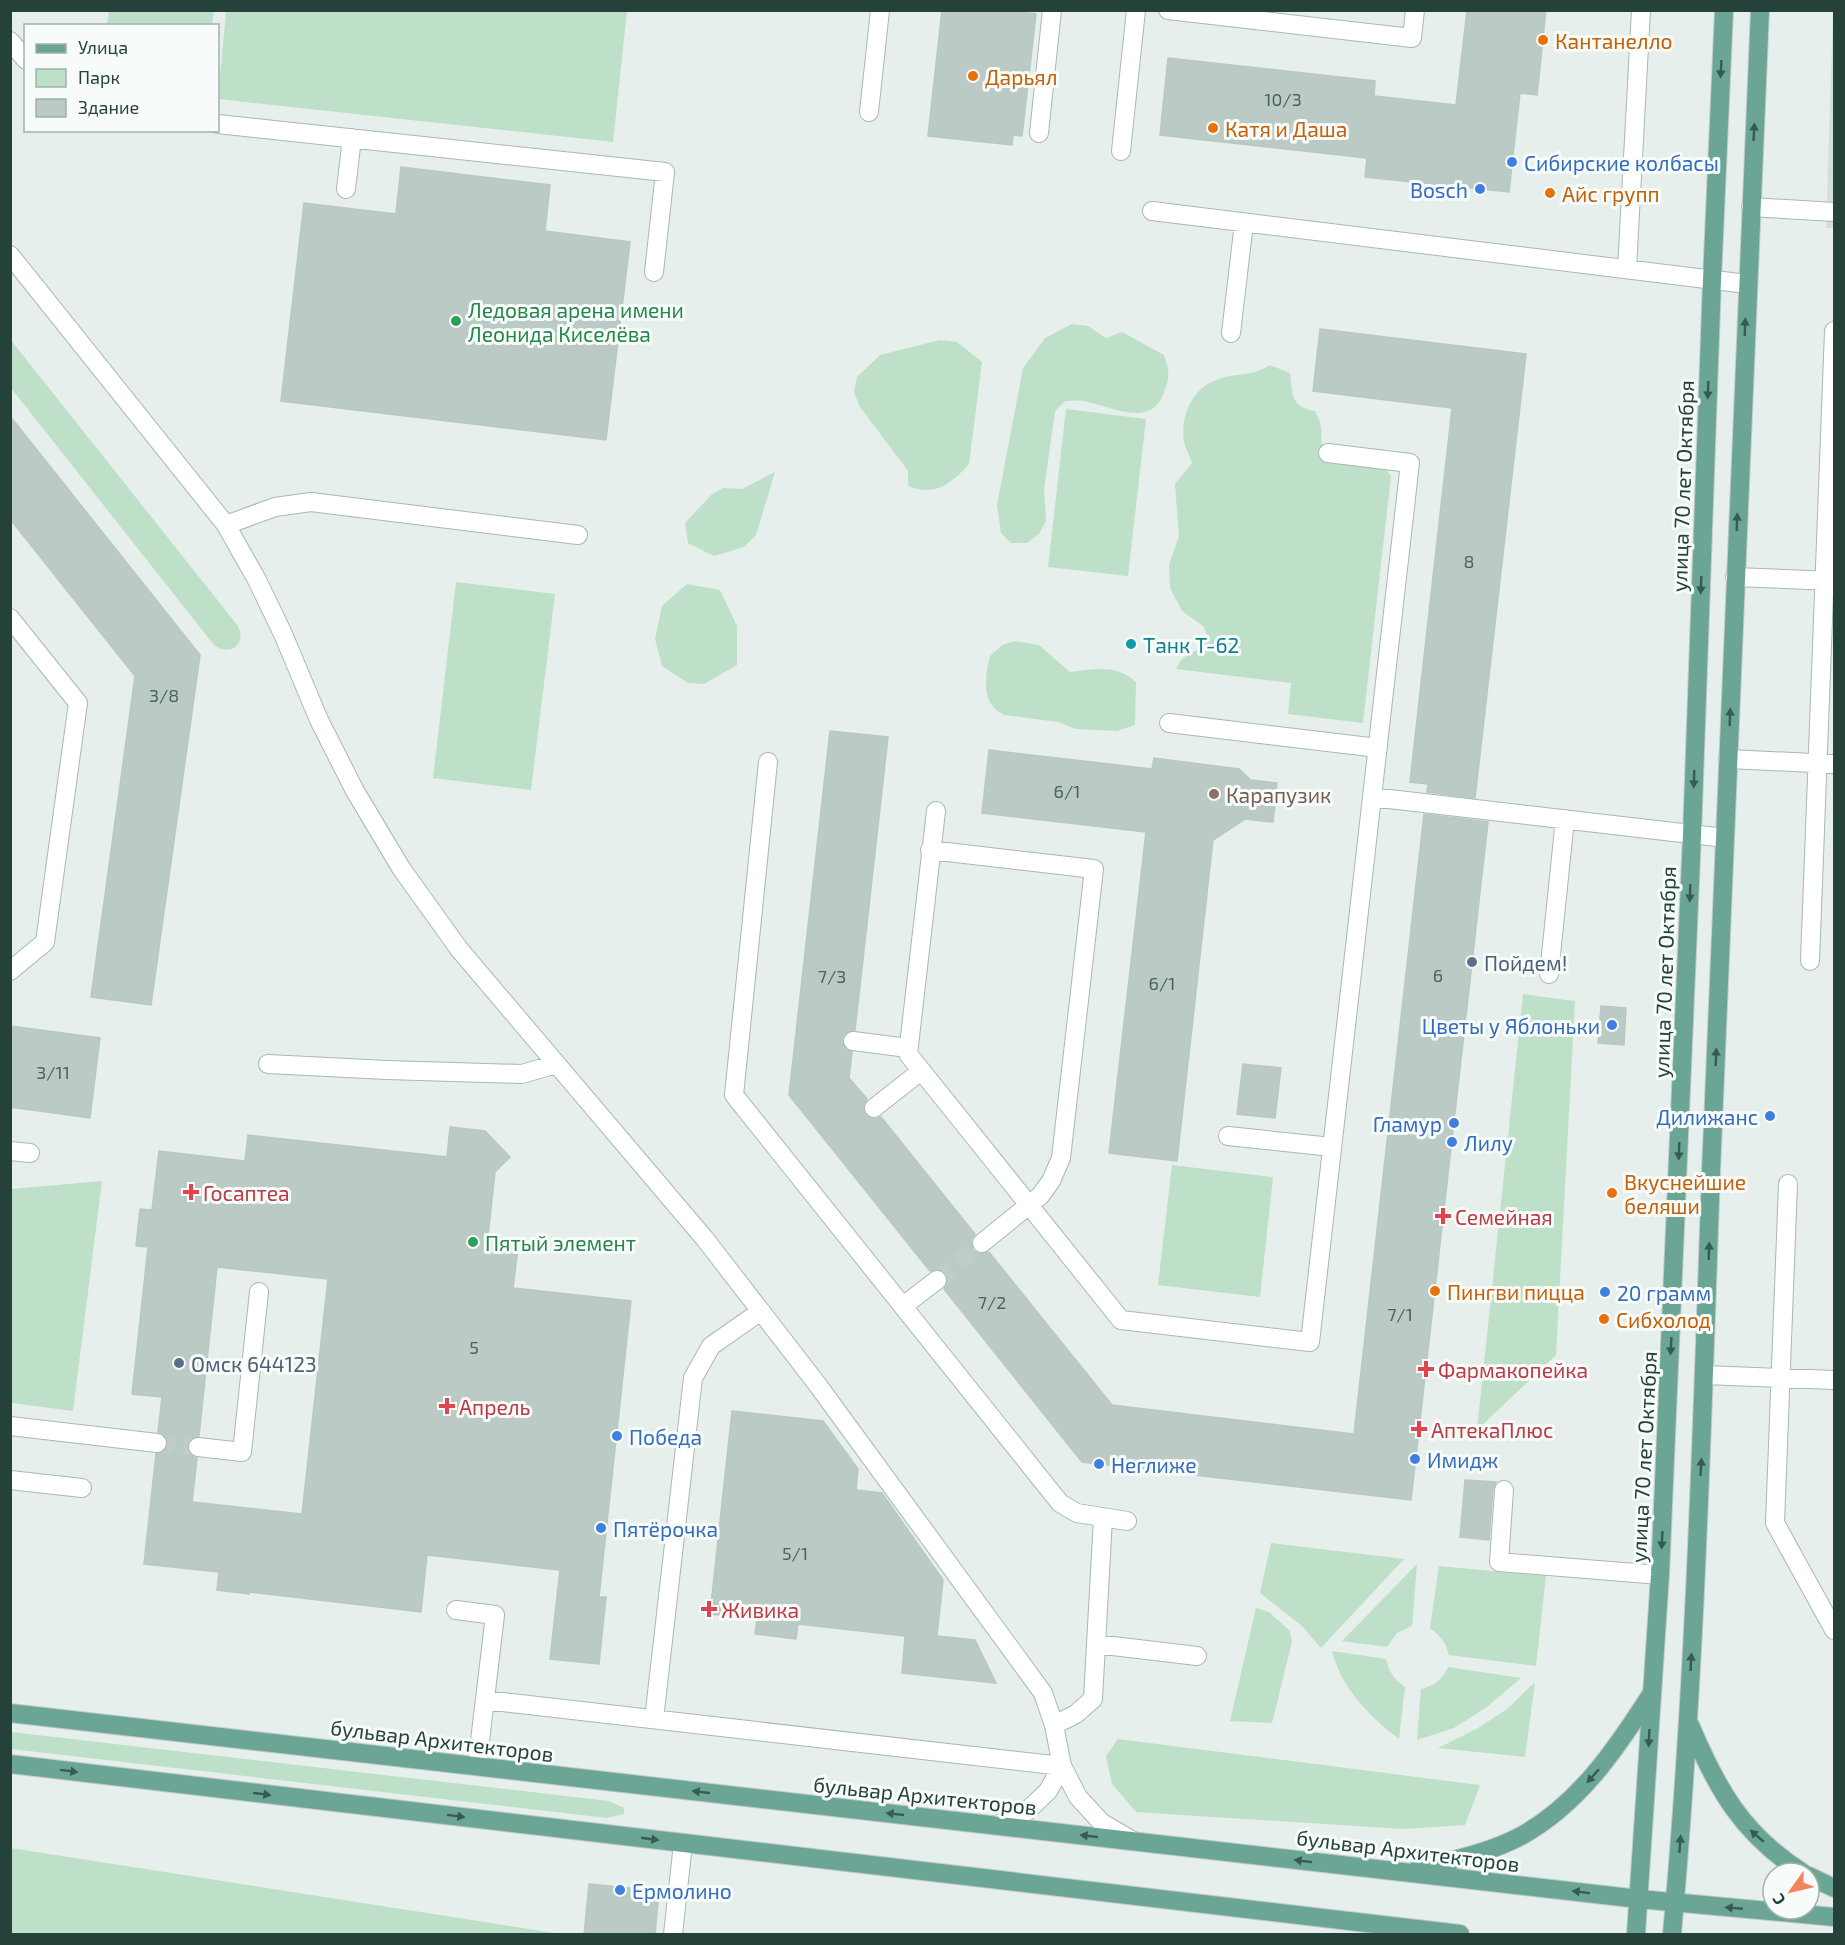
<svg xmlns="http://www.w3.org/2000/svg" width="1845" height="1945" font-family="'Exo 2',sans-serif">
  <rect width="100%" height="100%" fill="#e6efeb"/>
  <!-- built -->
  <path fill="#d4dfda" d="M1834 10V228H1826L1833 11Z"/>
  <!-- green -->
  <path fill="#bfe0c8" d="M109 11V10L214 11 212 25H107Z
    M226 11H627L613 142 218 99Z
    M1072 324 1088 326 1106 338 1122 332 1164 355C1170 374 1170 377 1163 395 1150 429 1108 405 1083 401 1077 400 1071 401 1065 401L1055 411 1044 490 1046 521 1039 534 1027 543H1011L1001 533 997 505 1023 368 1045 338Z
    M10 339 238 626C247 645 230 657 214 645L11 388Z
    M940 340 957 342 982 362 969 464C951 484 935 497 908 486V471L860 407 854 392 857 377 880 355Z
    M1270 365 1290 373C1293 394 1290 407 1315 411 1327 431 1316 440 1327 460L1382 465 1391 476 1363 723 1288 714 1291 683 1176 669C1186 648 1200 655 1209 638L1203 626 1182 611 1170 588 1169 565 1179 536 1175 484 1192 463C1190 456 1185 448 1184 441 1180 416 1192 389 1216 380 1235 372 1249 378 1270 365Z
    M1066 409 1146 419 1128 576 1048 567Z
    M775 472 756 535 744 547 714 556 688 543 685 523 712 494 723 488 742 489Z
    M456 582 555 594 531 790 433 778Z
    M687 584 720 590 737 626V665L704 684 688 683 662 666 655 639 662 606Z
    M1015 641 1039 645 1070 672C1094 669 1117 664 1136 682L1135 725 1117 731 1076 729 1058 722 1004 715C980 703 985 678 990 656L1002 645Z
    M1523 994 1575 1001 1556 1355 1477 1430Z
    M1172 1165 1273 1177 1260 1297 1158 1285Z
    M102 1181 73 1411 11 1403V1189Z
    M1271 1543 1404 1559 1321 1648 1302 1626 1260 1593Z
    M1417 1564 1412 1626 1397 1633 1387 1647 1342 1641Z
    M1439 1566 1546 1576 1536 1666 1449 1655C1446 1643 1441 1636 1430 1628Z
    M1256 1608 1269 1612 1290 1631 1292 1642 1272 1723 1230 1721Z
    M1332 1651 1386 1659C1389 1672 1394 1679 1405 1687L1399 1739C1370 1717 1341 1688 1332 1651Z
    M1448 1667 1521 1678 1487 1707 1454 1728 1417 1740 1421 1689C1435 1685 1442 1680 1448 1667Z
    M1535 1682 1525 1757 1438 1748 1478 1728 1507 1709Z
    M11 1732 609 1801 624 1808V1814L607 1818 11 1749Z
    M1118 1739 1480 1785 1465 1825 1403 1829 1136 1812 1112 1784 1106 1756Z
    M10 1848H11L561 1934H11Z"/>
  <!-- building -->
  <path fill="#bbcac4" stroke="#b8c9c2" stroke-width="1.5" fill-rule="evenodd" d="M942 10H1001L1036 14 1022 136 1013 135 1012 145 928 136Z
    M1467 10H1546L1537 95 1520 93 1509 192 1365 177 1367 158 1160 135 1168 58 1375 81 1374 96 1456 105Z
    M401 167 550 185 545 231 630 242 606 440 281 401 304 203 396 214Z
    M1320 329 1526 354 1475 798 1427 792 1428 784 1410 782 1452 408 1313 391Z
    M10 416 200 655 151 1005 91 997 135 676 10 519Z
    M830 731 888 737 855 1030 844 1034 842 1040 846 1050 852 1052 849 1078 867 1099 863 1109 866 1115 875 1119 881 1117 975 1234 971 1240 973 1250 979 1254 989 1252 1112 1405 1354 1434 1424 814 1488 822 1411 1500 1082 1462 944 1289 948 1279 946 1273 936 1269 930 1271 789 1095Z
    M989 750 1152 769 1154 758 1239 769 1251 780 1277 783 1273 822 1245 819 1213 840 1177 1161 1109 1153 1146 832 982 813Z
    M1601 1006 1626 1008 1624 1045 1598 1043Z
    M10 1026 100 1038 90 1118 10 1107Z
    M1243 1064 1281 1068 1275 1118 1237 1114Z
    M450 1127 485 1131 510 1157 495 1172 488 1236 519 1240 513 1288 631 1301 599 1597H606L599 1664 550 1659 560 1570 427 1555 421 1612 249 1592V1594L217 1590 219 1572 144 1564 156 1454 166 1450 168 1444 164 1434 158 1432 162 1397 132 1394 148 1247 136 1246 140 1209 152 1210 159 1151 245 1161 248 1135 447 1157ZM217 1267 328 1279 302 1514 192 1502 197 1458 191 1456 187 1446 189 1440 199 1436Z
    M732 1411 823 1421 858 1469 856 1490 882 1493 943 1580 937 1636 975 1640 996 1683 902 1673 905 1636 798 1624 796 1639 755 1634 757 1619 710 1614Z
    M1465 1480 1496 1482 1493 1489 1489 1540 1460 1537Z
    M589 1884 659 1891 655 1935H584Z"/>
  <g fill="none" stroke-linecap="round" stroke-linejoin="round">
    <!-- minor-tunnel -->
    <path stroke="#bfccc8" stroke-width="18" stroke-dasharray="18 9" stroke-linecap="butt" d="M937 1280 982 1243
      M157 1443 198 1447"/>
    <defs>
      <path id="minor" d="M1168 10 1412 38 1415 10
        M10 41 26 60
        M869 112 880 10
        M218 124 665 172 654 272
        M1039 133 1052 10
        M1121 151 1136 10
        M346 189 352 138
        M1751 207 1834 212
        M1152 211 1747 284
        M10 255 226 525 257 580 283 634 319 720 355 791 401 868 459 949 705 1239 817 1384 1043 1693 1054 1725 1062 1766 1048 1791 1027 1811 997 1825
        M1627 269 1641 10
        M1231 333 1244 223
        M226 525 275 507 311 502 578 535
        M1735 577 1834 581
        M10 618 78 703 45 942 10 971
        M1169 723 1378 748
        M1728 759 1834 764
        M768 762 734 1095 1060 1503 1077 1513 1127 1521
        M1372 797 1725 838
        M936 811 908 1054 1121 1320 1310 1342 1410 463 1328 453
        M930 850 1094 869 1061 1158 1051 1181 1040 1196 982 1243
        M1810 961 1834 331
        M1549 974 1565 819
        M853 1041 908 1048
        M268 1064 387 1070 522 1074 556 1064
        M874 1108 921 1071
        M1228 1136 1332 1147
        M10 1151 30 1153
        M1788 1184 1775 1523 1834 1630
        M903 1306 937 1280
        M1705 1375 1834 1380
        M10 1426 157 1443
        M198 1447 242 1452 259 1292
        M10 1480 82 1488
        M1504 1490 1499 1562 1660 1575
        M456 1610 495 1615 477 1766
        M1096 1644 1197 1656
        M485 1700 1062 1766 1078 1797 1102 1823 1133 1841
        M654 1719 693 1378 711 1346 761 1311
        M1054 1725 1076 1714 1093 1699 1103 1518
        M673 1934 683 1844"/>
      <path id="major" d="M10 1713 1639 1899 1834 1917
        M1690 1725C1717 1789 1742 1834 1803 1873
        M10 1764 1460 1934
        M1417 1870C1452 1860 1489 1853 1521 1836 1579 1804 1616 1749 1650 1696
        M1809 1876 1834 1888
        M1636 1934 1660 1575 1692 835 1712 280 1724 10
        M1672 1934C1695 1681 1702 1426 1711 1171 1725 784 1742 397 1760 10"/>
    </defs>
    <!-- minor casing -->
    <use href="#minor" stroke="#a8b8b2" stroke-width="20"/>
    <!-- major casing -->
    <use href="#major" stroke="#c2cac8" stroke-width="20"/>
    <!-- minor -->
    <use href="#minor" stroke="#fff" stroke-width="18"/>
    <!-- major -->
    <use href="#major" stroke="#6aa596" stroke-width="18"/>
  </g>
  <!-- one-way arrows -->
  <defs><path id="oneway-solid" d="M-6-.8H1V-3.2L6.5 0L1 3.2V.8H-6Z" transform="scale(1.5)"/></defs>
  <g fill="#365b51">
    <use href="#oneway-solid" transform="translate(1721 69) rotate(93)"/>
    <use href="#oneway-solid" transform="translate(1754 132) rotate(-87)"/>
    <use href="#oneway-solid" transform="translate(1745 327) rotate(-88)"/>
    <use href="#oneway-solid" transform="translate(1708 390) rotate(92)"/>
    <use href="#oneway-solid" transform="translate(1737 522) rotate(-88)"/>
    <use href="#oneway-solid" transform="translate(1701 585) rotate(92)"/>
    <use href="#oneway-solid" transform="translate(1730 717) rotate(-88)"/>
    <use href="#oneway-solid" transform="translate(1694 779) rotate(92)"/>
    <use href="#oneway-solid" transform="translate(1690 893) rotate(92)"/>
    <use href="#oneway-solid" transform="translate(1716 1057) rotate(-88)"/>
    <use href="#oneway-solid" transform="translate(1679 1151) rotate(92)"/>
    <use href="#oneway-solid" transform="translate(1709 1251) rotate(-88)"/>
    <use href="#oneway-solid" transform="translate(1671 1346) rotate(93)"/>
    <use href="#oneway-solid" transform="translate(1701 1467) rotate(-87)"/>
    <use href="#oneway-solid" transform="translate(1662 1540) rotate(93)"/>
    <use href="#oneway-solid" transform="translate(1691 1662) rotate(-87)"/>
    <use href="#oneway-solid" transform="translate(1649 1738) rotate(93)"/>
    <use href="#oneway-solid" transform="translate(69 1771) rotate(7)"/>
    <use href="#oneway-solid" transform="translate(1593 1776) rotate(132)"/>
    <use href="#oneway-solid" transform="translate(701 1792) rotate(-174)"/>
    <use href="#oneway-solid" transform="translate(262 1794) rotate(7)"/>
    <use href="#oneway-solid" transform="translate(895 1814) rotate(-174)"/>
    <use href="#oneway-solid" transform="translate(456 1816) rotate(7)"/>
    <use href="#oneway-solid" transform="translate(1089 1836) rotate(-174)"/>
    <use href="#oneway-solid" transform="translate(1757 1836) rotate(-139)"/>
    <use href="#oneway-solid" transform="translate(650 1839) rotate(8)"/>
    <use href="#oneway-solid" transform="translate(1680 1844) rotate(-86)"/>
    <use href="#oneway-solid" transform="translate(1303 1861) rotate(-173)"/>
    <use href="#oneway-solid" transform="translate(1581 1892) rotate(-173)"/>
    <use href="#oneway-solid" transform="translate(1734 1908) rotate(-175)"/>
  </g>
  <!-- markers -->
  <g fill="#e8710a" stroke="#f7fbf9" stroke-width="2">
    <circle cx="1543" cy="40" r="6"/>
    <circle cx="973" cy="76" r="6"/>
    <circle cx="1213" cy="128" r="6"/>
    <circle cx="1550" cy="193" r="6"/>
    <circle cx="1612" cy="1193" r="6"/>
    <circle cx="1435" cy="1291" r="6"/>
    <circle cx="1604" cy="1319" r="6"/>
  </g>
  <g fill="#3f7fe0" stroke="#f7fbf9" stroke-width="2">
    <circle cx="1512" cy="162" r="6"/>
    <circle cx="1480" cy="189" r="6"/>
    <circle cx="1612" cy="1025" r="6"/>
    <circle cx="1770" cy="1116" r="6"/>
    <circle cx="1454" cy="1123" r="6"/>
    <circle cx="1452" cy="1142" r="6"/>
    <circle cx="1605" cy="1292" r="6"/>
    <circle cx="617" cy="1436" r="6"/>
    <circle cx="1415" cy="1459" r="6"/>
    <circle cx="1099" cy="1464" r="6"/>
    <circle cx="601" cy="1528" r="6"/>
    <circle cx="620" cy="1890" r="6"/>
  </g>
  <g fill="#2e9e5b" stroke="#f7fbf9" stroke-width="2">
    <circle cx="456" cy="321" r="6"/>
    <circle cx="473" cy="1242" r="6"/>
  </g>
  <circle fill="#0f9aa8" stroke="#f7fbf9" stroke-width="2" cx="1131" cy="644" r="6"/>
  <circle fill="#8d6e63" stroke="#f7fbf9" stroke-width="2" cx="1214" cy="794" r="6"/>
  <g fill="#5c6f8a" stroke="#f7fbf9" stroke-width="2">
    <circle cx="1472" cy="962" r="6"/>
    <circle cx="179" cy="1363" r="6"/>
  </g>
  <g fill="#e0444e" stroke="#f7fbf9" stroke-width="2">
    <path d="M188 1183h6v6h6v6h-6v6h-6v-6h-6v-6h6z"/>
    <path d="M1440 1207h6v6h6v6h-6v6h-6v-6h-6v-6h6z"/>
    <path d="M1423 1360h6v6h6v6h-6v6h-6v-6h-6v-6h6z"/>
    <path d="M444 1397h6v6h6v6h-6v6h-6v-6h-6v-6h6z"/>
    <path d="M1416 1420h6v6h6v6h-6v6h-6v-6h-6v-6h6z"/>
    <path d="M706 1600h6v6h6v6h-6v6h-6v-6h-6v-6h6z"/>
  </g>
  <g text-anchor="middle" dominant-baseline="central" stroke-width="6" stroke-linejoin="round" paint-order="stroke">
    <!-- number labels -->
    <g font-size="18" fill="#4a645c">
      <text x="1283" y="99">10/3</text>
      <text x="1469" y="561">8</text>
      <text x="164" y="695">3/8</text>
      <text x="1067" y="791">6/1</text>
      <text x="1438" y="975">6</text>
      <text x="832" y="976">7/3</text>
      <text x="1162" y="983">6/1</text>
      <text x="53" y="1072">3/11</text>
      <text x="992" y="1302">7/2</text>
      <text x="1400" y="1314">7/1</text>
      <text x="474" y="1347">5</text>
      <text x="795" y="1553">5/1</text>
    </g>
    <!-- food labels -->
    <g font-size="21" fill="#c56008" stroke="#f7fbf9" text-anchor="start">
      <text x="1555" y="40">Кантанелло</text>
      <text x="985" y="76">Дарьял</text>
      <text x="1225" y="128">Катя и Даша</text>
      <text x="1562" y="193">Айс групп</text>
      <text x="1624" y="1181">Вкуснейшие<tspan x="1624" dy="24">беляши</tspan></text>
      <text x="1447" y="1291">Пингви пицца</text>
      <text x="1616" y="1319">Сибхолод</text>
    </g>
    <!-- shop labels -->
    <g font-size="21" fill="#366cbe" stroke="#f7fbf9" text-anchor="start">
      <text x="1524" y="162">Сибирские колбасы</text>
      <text x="1468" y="189" text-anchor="end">Bosch</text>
      <text x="1600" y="1025" text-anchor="end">Цветы у Яблоньки</text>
      <text x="1758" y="1116" text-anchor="end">Дилижанс</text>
      <text x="1442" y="1123" text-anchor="end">Гламур</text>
      <text x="1464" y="1142">Лилу</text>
      <text x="1617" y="1292">20 грамм</text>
      <text x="629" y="1436">Победа</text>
      <text x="1427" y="1459">Имидж</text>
      <text x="1111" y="1464">Неглиже</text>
      <text x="613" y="1528">Пятёрочка</text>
      <text x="632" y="1890">Ермолино</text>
    </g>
    <!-- leisure labels -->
    <g font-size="21" fill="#27864d" stroke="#f7fbf9" text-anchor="start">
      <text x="468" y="309">Ледовая арена имени<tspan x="468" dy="24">Леонида Киселёва</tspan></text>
      <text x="485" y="1242">Пятый элемент</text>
    </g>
    <!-- street labels -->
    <g font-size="21" fill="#24423a" stroke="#f7fbf9">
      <text transform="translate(1682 486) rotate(-88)">улица 70 лет Октября</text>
      <text transform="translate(1664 972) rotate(-88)">улица 70 лет Октября</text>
      <text transform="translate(1643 1457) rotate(-87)">улица 70 лет Октября</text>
      <text transform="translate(442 1740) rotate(7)">бульвар Архитекторов</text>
      <text transform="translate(925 1795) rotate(6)">бульвар Архитекторов</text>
      <text transform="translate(1408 1850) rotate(7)">бульвар Архитекторов</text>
    </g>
    <!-- culture labels -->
    <g font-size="21" fill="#0d838f" stroke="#f7fbf9" text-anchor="start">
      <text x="1143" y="644">Танк Т-62</text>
    </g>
    <!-- education labels -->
    <g font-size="21" fill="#785e54" stroke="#f7fbf9" text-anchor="start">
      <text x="1226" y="794">Карапузик</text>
    </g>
    <!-- service labels -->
    <g font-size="21" fill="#4e5e75" stroke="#f7fbf9" text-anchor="start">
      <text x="1484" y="962">Пойдем!</text>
      <text x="191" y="1363">Омск 644123</text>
    </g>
    <!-- health labels -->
    <g font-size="21" fill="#be3a42" stroke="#f7fbf9" text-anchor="start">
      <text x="203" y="1192">Госаптеа</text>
      <text x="1455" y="1216">Семейная</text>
      <text x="1438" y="1369">Фармакопейка</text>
      <text x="459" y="1406">Апрель</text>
      <text x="1431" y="1429">АптекаПлюс</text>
      <text x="721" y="1609">Живика</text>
    </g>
  </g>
  <!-- border -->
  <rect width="1845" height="1945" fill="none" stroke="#24423a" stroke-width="24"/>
  <!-- legend -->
  <rect x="24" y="24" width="195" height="108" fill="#f7fbf9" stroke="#a3b1ad" stroke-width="1.5"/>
  <rect x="36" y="44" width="30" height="9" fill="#6aa596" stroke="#a3b1ad" stroke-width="1.5"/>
  <text x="78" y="54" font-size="18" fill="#24423a">Улица</text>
  <rect x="36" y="69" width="30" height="18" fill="#bfe0c8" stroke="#a3b1ad" stroke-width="1.5"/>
  <text x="78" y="84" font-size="18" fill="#24423a">Парк</text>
  <rect x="36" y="99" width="30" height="18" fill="#bbcac4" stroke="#a3b1ad" stroke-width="1.5"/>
  <text x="78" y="114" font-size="18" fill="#24423a">Здание</text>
  <!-- north arrow -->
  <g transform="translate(1791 1891) rotate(236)"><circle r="28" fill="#f7fbf9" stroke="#a3b1ad" stroke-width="1.5"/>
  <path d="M0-4.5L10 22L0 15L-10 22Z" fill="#f4845f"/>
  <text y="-9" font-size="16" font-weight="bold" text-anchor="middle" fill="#24423a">С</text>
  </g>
</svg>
